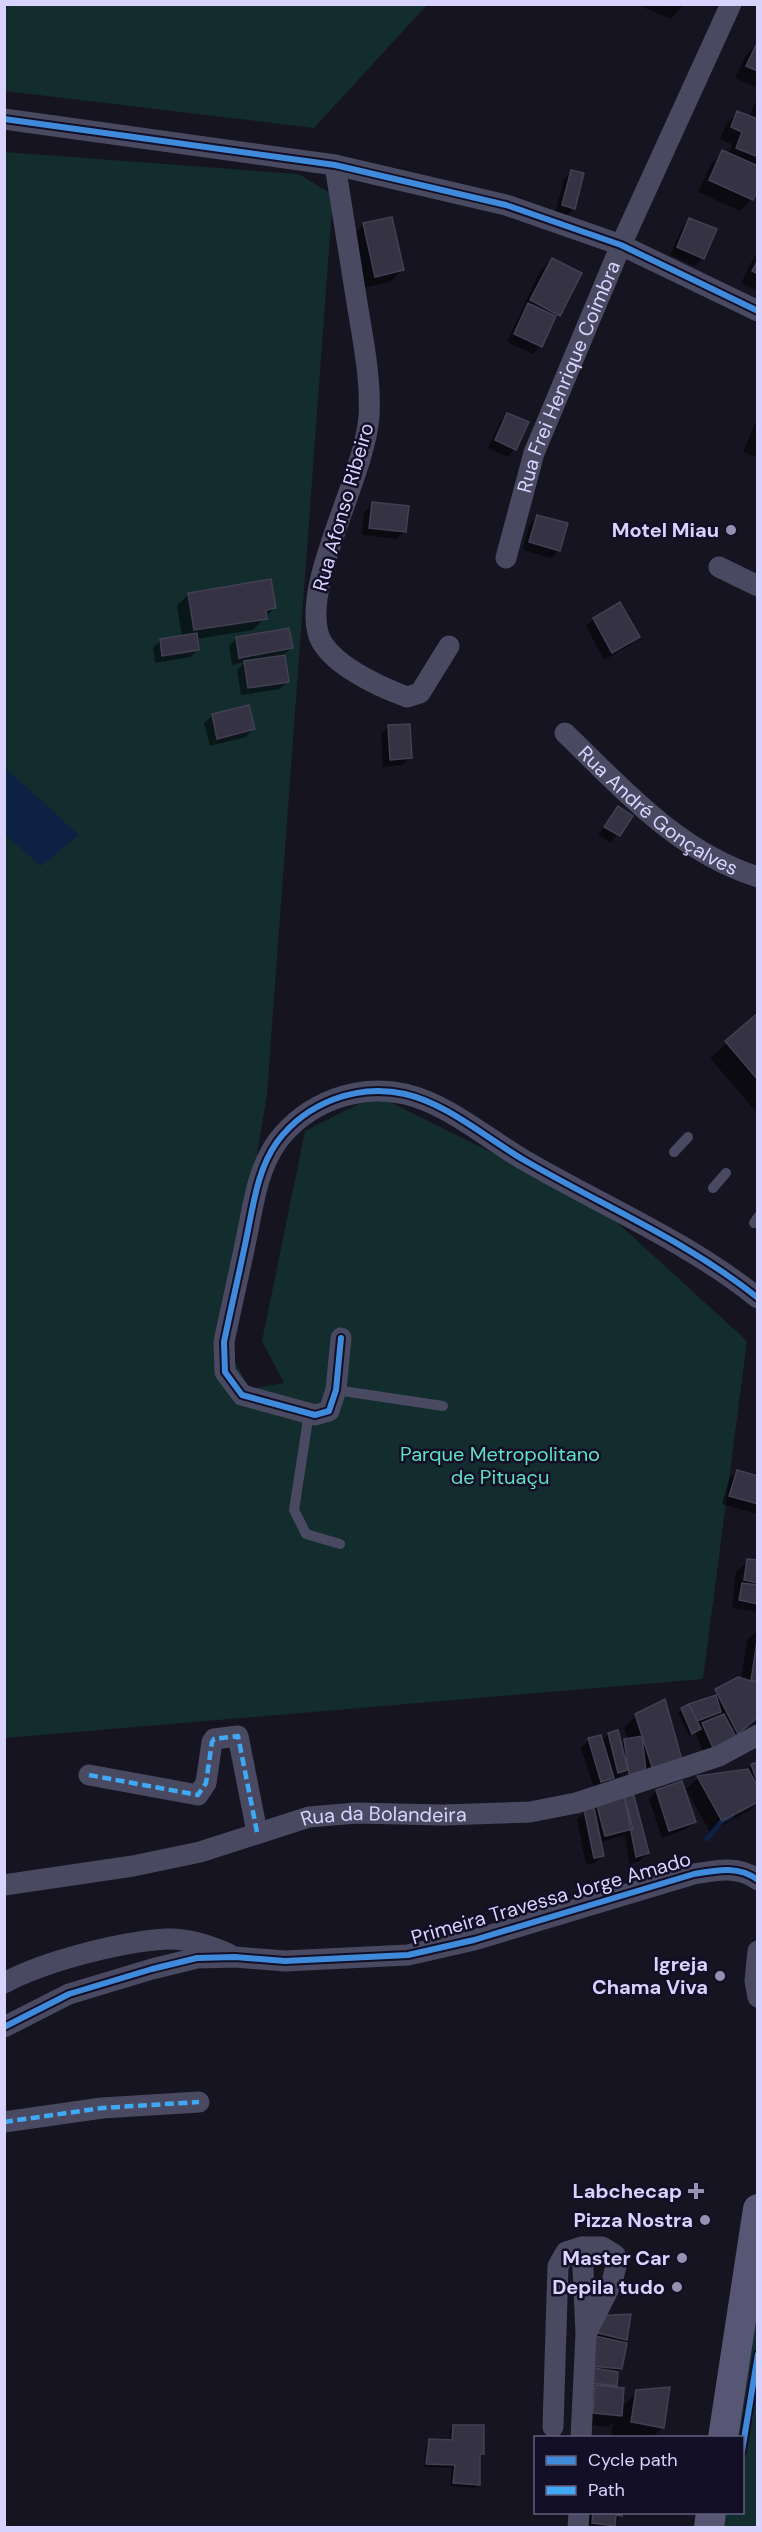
<svg xmlns="http://www.w3.org/2000/svg" width="762" height="2532" font-family="'DM Sans',sans-serif">
  <rect width="100%" height="100%" fill="#161421"/>
  <!-- green -->
  <path fill="#132c2d" d="M5 4H427V5L314 128 5 91Z
    M4 152 299 174 333 195 267 1094 226 1346 250 1389 284 1383 262 1341 305 1131 376 1095 598 1205 747 1341 703 1679 5 1738Z
    M757 2253V2527L717 2528 719 2513 742 2512V2438L730 2437Z"/>
  <!-- water -->
  <path fill="#0d2144" d="M4 767 79 835 41 866 5 835Z"/>
  <!-- shadow -->
  <path fill="#0007" fill-rule="evenodd" d="M635 4H684L671 19Z
    M758 43V88L735 78 746 55Z
    M758 96V186L752 199 740 211 698 192 711 164 723 152 728 154 732 144 720 139 726 124 737 113 749 117Z
    M572 171 574 208 566 216 555 213 564 179Z
    M689 220 703 258 695 266 670 255 682 228Z
    M364 224 402 270 390 282 363 288 352 236Z
    M758 249V291L741 283Z
    M552 259 559 315 551 323 540 346 533 354 507 342 540 271Z
    M508 414 515 449 507 457 488 448 500 422Z
    M758 416V458L743 452Z
    M372 504 405 531 397 539 362 535 364 512Z
    M537 517 559 550 551 558 523 550 529 525Z
    M189 594 274 608 253 630 196 639 198 650 190 657 155 663 153 648 161 640 182 637 177 606Z
    M594 619 638 637 630 645 604 660 586 626Z
    M237 638 291 648 284 655 288 681 280 689 241 695 237 670 245 662 232 665 229 646Z
    M212 716 253 729 246 737 210 746 204 723Z
    M389 726 410 758 402 765 383 767 381 734Z
    M618 808 631 816 611 843 598 835Z
    M758 1016V1114L710 1058Z
    M737 1471 758 1477 757 1514 722 1504 729 1479Z
    M748 1560 758 1562V1612L732 1608 736 1572Z
    M758 1630V1717L706 1757 695 1733 689 1736 678 1712 741 1680 747 1640Z
    M636 1716 680 1760 621 1781V1777L610 1780 605 1785 594 1788 581 1748 589 1740 602 1741 608 1734 620 1745 628 1740 624 1728ZM638 1772V1775L621 1777V1774Z
    M758 1763V1802L750 1810 710 1832 686 1789 698 1778 749 1770 752 1765Z
    M657 1791 694 1822 686 1829 662 1838 649 1799Z
    M624 1796 648 1853 640 1861 629 1864 625 1835 600 1842 603 1855 595 1863 586 1865 577 1819 596 1804Z
    M588 2325 625 2339 621 2343 620 2368 612 2388 621 2408 637 2391 663 2427 652 2438H611L613 2422 608 2427 581 2424Z
    M453 2426 483 2453 479 2457 478 2484 475 2488 450 2486 452 2468 424 2467 426 2444 430 2440 449 2441 450 2430Z
    M577 2512H621V2515L612 2528H585Z"/>
  <g fill="none" stroke-linecap="round" stroke-linejoin="round">
    <!-- stream -->
    <path stroke="#0d2144" stroke-width="5" d="M707 1839 722 1821 731 1816"/>
  </g>
  <!-- building -->
  <path fill="#343243" stroke="#433f54" stroke-width="1.5" d="M758 41V71L746 66Z
    M737 111 758 119V157L736 148 742 132 731 127Z
    M722 150 758 166V190L753 200 709 180Z
    M571 170 584 173 575 209 562 205Z
    M392 217 404 270 375 277 363 223Z
    M689 218 717 229 704 259 677 247Z
    M552 258 582 273 560 316 530 300Z
    M758 260V274L752 271Z
    M528 303 556 316 542 347 514 334Z
    M507 413 529 422 516 450 495 440Z
    M372 502 409 506 406 532 369 528Z
    M537 515 568 523 560 551 529 542Z
    M271 579 276 608 266 610 267 619 194 630 188 593Z
    M620 602 640 637 612 653 593 618Z
    M289 628 293 648 239 658 236 637Z
    M197 633 199 650 162 656 160 639Z
    M285 655 289 682 248 688 244 661Z
    M249 705 255 729 217 739 212 714Z
    M410 724 412 758 390 760 388 725Z
    M618 806 633 816 620 836 604 827Z
    M758 1013V1080L725 1041Z
    M737 1470 758 1476V1504L729 1496Z
    M747 1559 758 1560V1583L744 1580Z
    M742 1583 758 1585V1604L739 1600Z
    M758 1634V1681H751Z
    M738 1677 758 1683V1717L738 1734 715 1689Z
    M716 1695 721 1712 697 1721 689 1704Z
    M665 1699 682 1760 653 1770 635 1714Z
    M689 1704 701 1729 692 1734 681 1708Z
    M724 1714 737 1739 714 1750 702 1723Z
    M618 1730 628 1770 618 1773 608 1733Z
    M601 1735 614 1778 601 1782 588 1738Z
    M642 1736 646 1772 629 1774 624 1739Z
    M758 1762V1784L751 1764Z
    M748 1769 758 1787V1802L722 1821 697 1776Z
    M682 1781 696 1822 669 1831 656 1790Z
    M624 1795 634 1796 649 1853 636 1857Z
    M624 1795 633 1829 605 1836 596 1802Z
    M594 1808 604 1856 594 1858 584 1810Z
    M631 2314 627 2340 593 2332 595 2316Z
    M595 2336 627 2343 622 2369 591 2366Z
    M594 2368 618 2372 617 2386 593 2383Z
    M595 2385 624 2388 622 2416 593 2413Z
    M670 2387 664 2428 631 2422 636 2390Z
    M453 2425H484V2454H480V2485L453 2483 455 2465 426 2464 429 2439 452 2440Z
    M593 2512H622V2516L616 2515 615 2526 592 2523Z"/>
  <g fill="none" stroke-linecap="round" stroke-linejoin="round">
    <!-- path -->
    <path stroke="#44505f" stroke-width="3" stroke-dasharray="3 4.5" stroke-linecap="butt" d="M750 2418 758 2412"/>
    <!-- lane -->
    <path stroke="#4a4962" stroke-width="10" d="M674 1152 688 1137
      M713 1188 726 1173
      M754 1223 758 1217
      M336 1390 443 1406
      M309 1413 294 1510 306 1534 340 1544"/>
    <!-- street -->
    <g stroke="#4a4962" stroke-width="21">
      <path d="M4 119 335 165 506 205 621 245 758 311"/>
      <path d="M335 165C343 213 350 261 358 309 364 345 371 381 369 417 364 478 304 579 318 633 326 663 380 687 407 697L420 693 449 646"/>
      <path id="s1" d="M506 558 534 453 621 245 731 4"/>
      <path d="M719 567 758 586"/>
      <path id="s2" d="M565 733C623 789 678 852 758 877"/>
      <path d="M341 1338 336 1390 329 1411 315 1415 242 1395 225 1372 224 1342C231 1308 239 1274 246 1240 253 1207 257 1170 277 1142 306 1103 357 1083 405 1094 448 1104 486 1138 524 1160 601 1205 687 1241 758 1298"/>
      <path d="M89 1775 198 1795 206 1783 212 1742 214 1739 238 1736 257 1832"/>
      <path id="s3" d="M4 1885 133 1866 200 1852 309 1817 356 1813 443 1815 530 1812 576 1803 719 1756 758 1735"/>
      <path d="M758 1951 755 1981 758 1997"/>
      <path d="M4 1983C45 1961 120 1942 166 1939 188 1938 209 1945 229 1954"/>
      <path d="M4 2027 69 1994 152 1969 197 1958 235 1957 285 1961 408 1955 474 1940 694 1874C716 1870 739 1865 758 1880"/>
      <path d="M4 2122 102 2108 199 2102"/>
      <path d="M553 2427 558 2266 566 2252 582 2247"/>
      <path d="M581 2438 586 2334 582 2247H602L615 2255 617 2262 612 2282 586 2334"/>
      <path d="M578 2528 579 2512"/>
    </g>
    <!-- secondary -->
    <path stroke="#575674" stroke-width="30" d="M723 2438 758 2209
      M709 2528 711 2512"/>
    <!-- quiet -->
    <path stroke="#3fa9f5" stroke-width="4.5" stroke-dasharray="9 4.5" stroke-linecap="butt" d="M89 1775 198 1795 206 1783 212 1742 214 1739 238 1736 257 1832
      M4 2122 102 2108 199 2102"/>
    <defs>
      <path id="cycleway" d="M4 119 335 165 506 205 621 245 758 311
        M341 1338 336 1390 329 1411 315 1415 242 1395 225 1372 224 1342C231 1308 239 1274 246 1240 253 1207 257 1170 277 1142 306 1103 357 1083 405 1094 448 1104 486 1138 524 1160 601 1205 687 1241 758 1298
        M4 2027 69 1994 152 1969 197 1958 235 1957 285 1961 408 1955 474 1940 694 1874C716 1870 739 1865 758 1880
        M742 2451 758 2354"/>
    </defs>
    <!-- cycleway casing -->
    <use href="#cycleway" stroke="#130f26" stroke-width="10"/>
    <!-- cycleway -->
    <use href="#cycleway" stroke="#408adc" stroke-width="6"/>
  </g>
  <!-- markers -->
  <g fill="#9591b1" stroke="#130f26" stroke-width="2">
    <circle cx="731" cy="530" r="6"/>
    <circle cx="720" cy="1976" r="6"/>
    <path d="M693 2182h6v6h6v6h-6v6h-6v-6h-6v-6h6z"/>
    <circle cx="705" cy="2220" r="6"/>
    <circle cx="682" cy="2258" r="6"/>
    <circle cx="677" cy="2287" r="6"/>
  </g>
  <g text-anchor="middle" dominant-baseline="central" stroke-width="5" stroke-linejoin="round" paint-order="stroke">
    <!-- street labels -->
    <g font-size="20" fill="#d9d4ff" stroke="#130f26">
      <text stroke="none"><textPath href="#s1" startOffset="192">Rua Frei Henrique Coimbra</textPath></text>
      <text transform="translate(343 507) rotate(-74)">Rua Afonso Ribeiro</text>
      <text stroke="none"><textPath href="#s2" startOffset="122">Rua André Gonçalves</textPath></text>
      <text stroke="none"><textPath href="#s3" startOffset="388">Rua da Bolandeira</textPath></text>
      <text transform="translate(551 1898) rotate(-16)">Primeira Travessa Jorge Amado</text>
    </g>
    <!-- poi labels -->
    <g font-size="20" font-weight="bold" fill="#d9d4ff" stroke="#130f26" text-anchor="end">
      <text x="719" y="530">Motel Miau</text>
      <text x="708" y="1964">Igreja<tspan x="708" dy="23">Chama Viva</tspan></text>
      <text x="682" y="2191">Labchecap</text>
      <text x="693" y="2220">Pizza Nostra</text>
      <text x="670" y="2258">Master Car</text>
      <text x="665" y="2287">Depila tudo</text>
    </g>
    <!-- park labels -->
    <g font-size="20" fill="#5fe0c0" stroke="#130f26">
      <text x="500" y="1454">Parque Metropolitano<tspan x="500" dy="23">de Pituaçu</tspan></text>
    </g>
  </g>
  <!-- border -->
  <rect width="762" height="2532" fill="none" stroke="#d9d4ff" stroke-width="12"/>
  <!-- legend -->
  <rect x="534" y="2436" width="210" height="78" fill="#130f26" stroke="#625e7d" stroke-width="1.5"/>
  <rect x="546" y="2456" width="30" height="9" fill="#408adc" stroke="#625e7d" stroke-width="1.5"/>
  <text x="588" y="2466" font-size="18" fill="#d9d4ff">Cycle path</text>
  <rect x="546" y="2486" width="30" height="9" fill="#3fa9f5" stroke="#625e7d" stroke-width="1.5"/>
  <text x="588" y="2496" font-size="18" fill="#d9d4ff">Path</text>
</svg>
